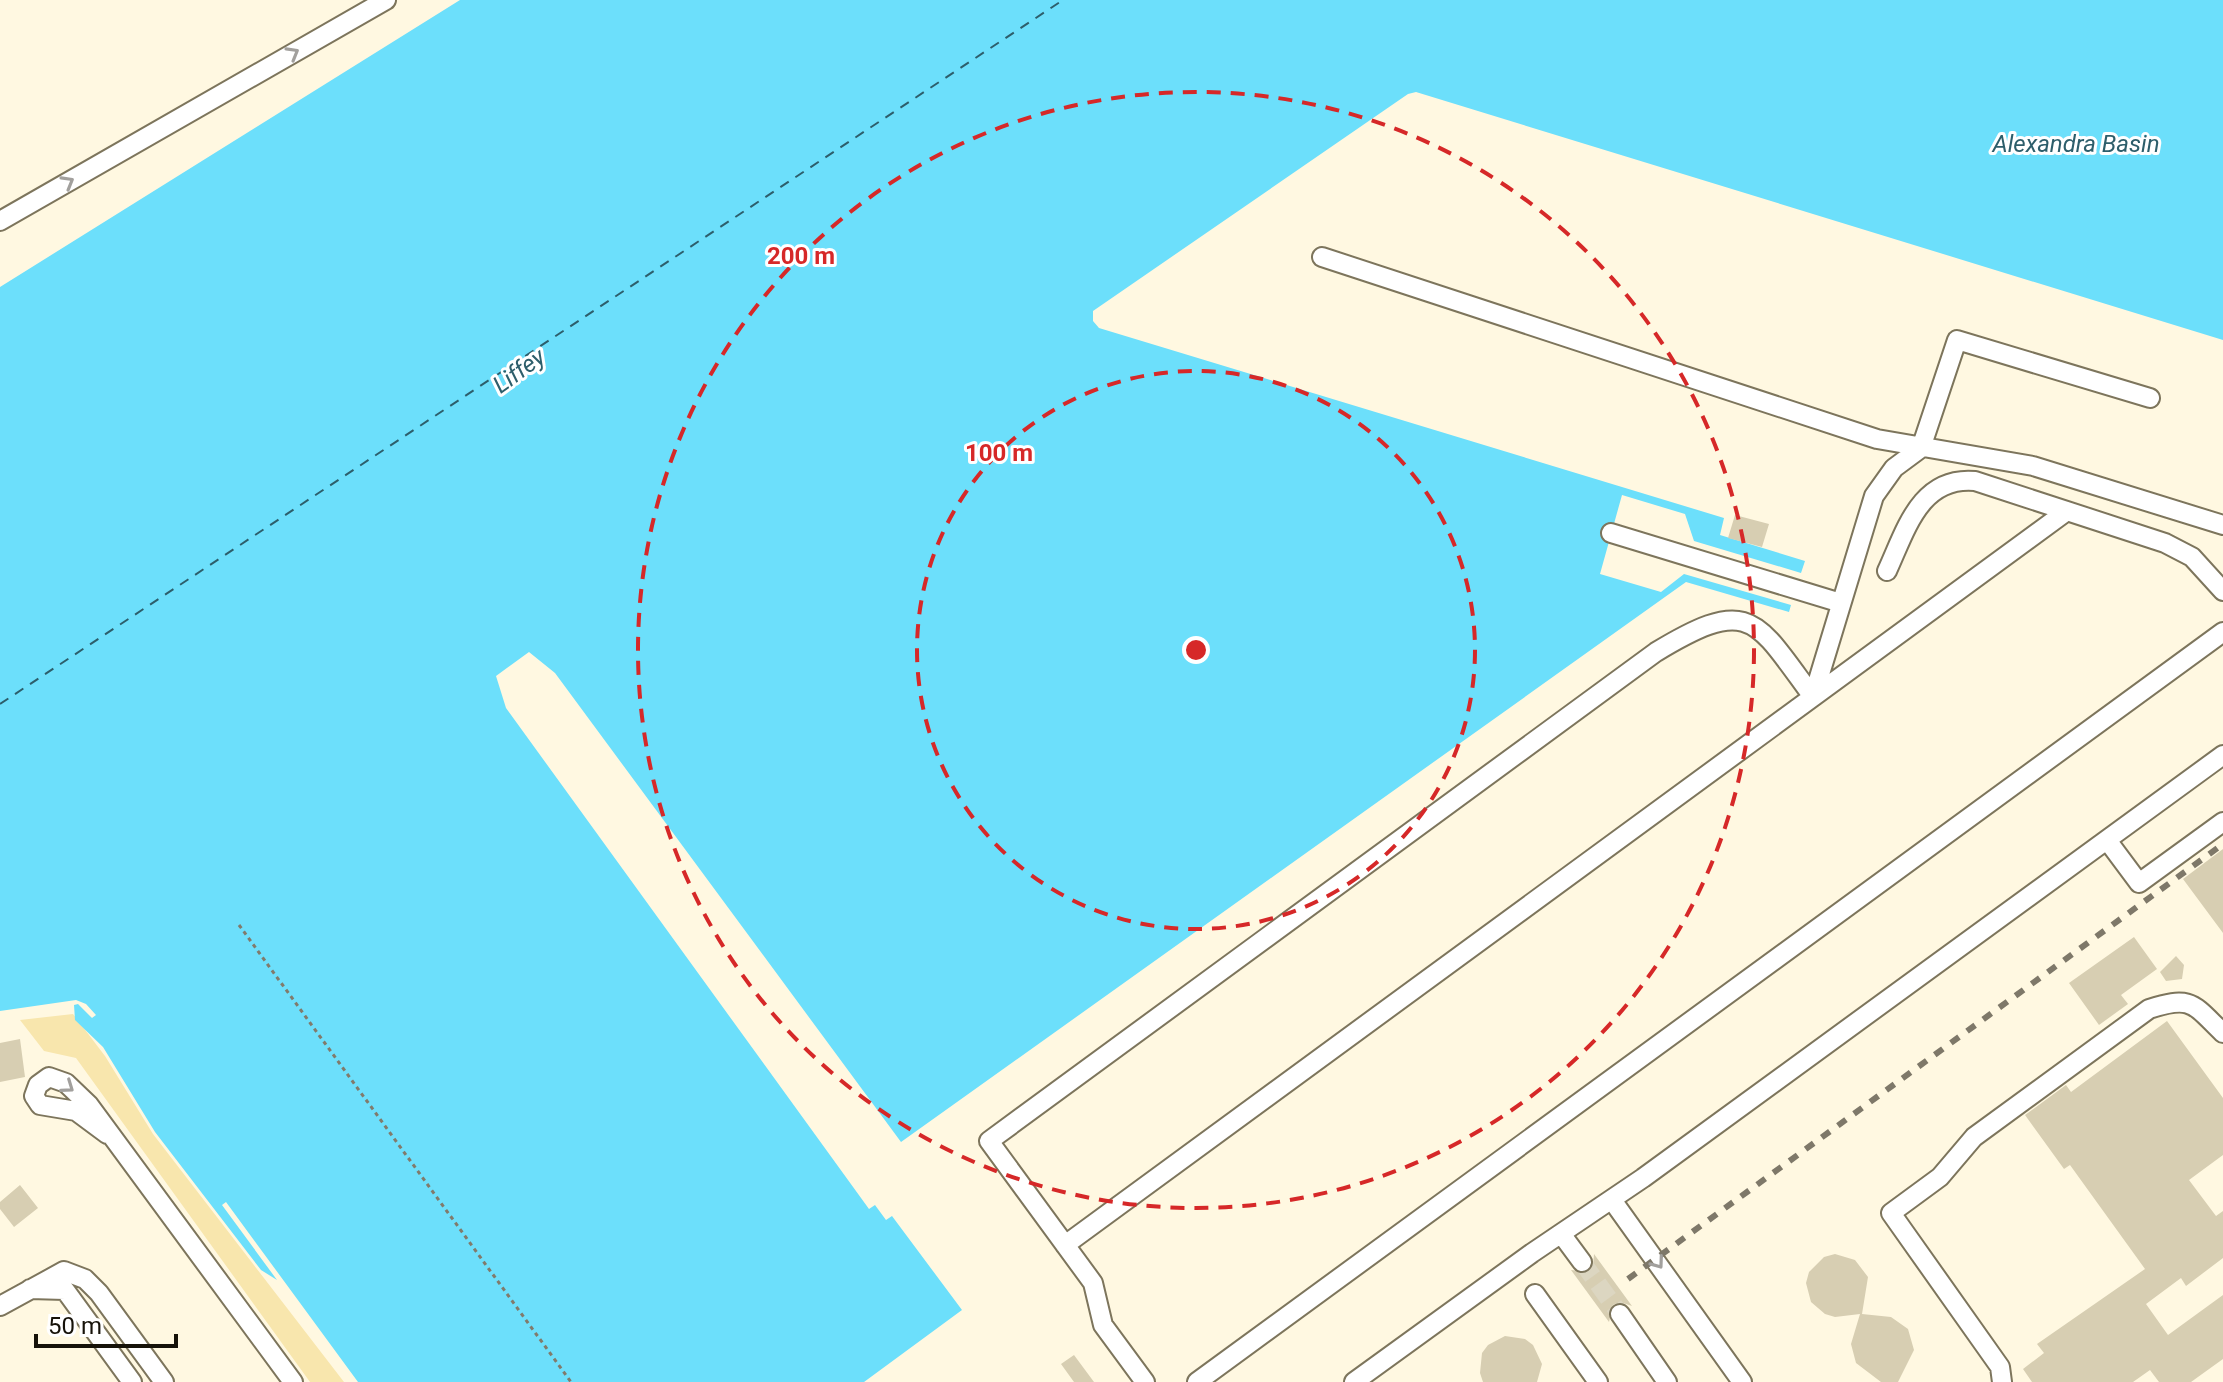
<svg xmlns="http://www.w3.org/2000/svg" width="2223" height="1382" font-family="Roboto,sans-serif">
  <rect width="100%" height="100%" fill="#fff8e1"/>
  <!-- green -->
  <path fill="#f8e6ad" d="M73 1014 105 1056 153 1134 344 1382H310L76 1058 44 1051 20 1020Z"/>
  <!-- water -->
  <path fill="#6cdffb" d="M460 0H2223V340L1416 92 1408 94 1093 311V321L1099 328 1724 518 1720 535 1805 561 1801 573 1694 541 1685 514 1622 495 1600 574 1661 592 1684 574 1791 605 1789 612 1686 582 901 1142 555 673 529 652 496 676 506 708 869 1209 875 1205 886 1220 892 1216 962 1310 864 1382H358L226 1202 222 1205 277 1280 261 1270 155 1132 103 1047 75 1020 74 1005 78 1004 92 1018 96 1015 86 1004 76 1000 0 1011V287Z"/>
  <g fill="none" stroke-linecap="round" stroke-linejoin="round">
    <!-- ferry -->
    <path stroke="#2d5e6b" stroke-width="2" stroke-dasharray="10 8" stroke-linecap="butt" d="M0 704 1063 0"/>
  </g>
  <!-- building -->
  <path fill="#d7ceb2" d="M1735 515 1769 524 1762 547 1728 538Z
    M2223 849V933L2183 879Z
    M2134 937 2157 969 2121 995 2128 1004 2099 1025 2069 983Z
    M2176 956 2184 965 2182 979 2166 981 2160 972Z
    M2167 1021 2223 1098V1155L2189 1180 2216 1216 2223 1211V1258L2186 1286 2181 1278 2146 1304 2168 1335 2223 1295V1359L2191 1382H2159L2150 1370 2133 1382H2032L2023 1369 2044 1353 2037 1344 2145 1269 2070 1165 2064 1169 2025 1115 2066 1085 2071 1092Z
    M20 1039 25 1077 0 1082V1043Z
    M20 1185 38 1208 14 1227 0 1209V1202Z
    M1594 1254 1632 1306 1620 1302 1613 1305 1609 1322 1571 1270 1588 1272 1593 1266Z
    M1835 1254 1855 1260 1868 1277 1862 1314 1891 1317 1908 1329 1914 1350 1898 1382H1881L1856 1363 1851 1344 1860 1314 1835 1317 1825 1314 1811 1302 1806 1283 1809 1272 1824 1257Z
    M1505 1336 1525 1339 1533 1345 1542 1364 1537 1382H1483L1480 1373 1482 1353 1488 1345Z
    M1074 1355 1094 1382H1074L1061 1364Z"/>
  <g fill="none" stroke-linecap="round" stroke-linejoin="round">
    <!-- minor-tunnel -->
    <path stroke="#dcd6c1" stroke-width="18" stroke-dasharray="18 9" stroke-linecap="butt" d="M1582 1262 1620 1314"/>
    <defs>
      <path id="minor" d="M0 221 386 0
        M1322 257 1877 439 2033 466 2223 525
        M1611 533 1841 603
        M1887 571C1906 530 1920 476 1975 481L2165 543 2192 557 2223 591
        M1813 697 1874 496 1894 468 1921 448 1957 340 2150 398
        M2107 840 2139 883 2223 822
        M107 1134 76 1111 40 1105 34 1096 38 1085 49 1077 66 1083 89 1105 293 1382
        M1612 1200 1742 1382
        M1562 1235 1582 1262
        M1065 1245 2067 511
        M30 1289 65 1290 132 1382
        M1535 1294 1598 1382
        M0 1306 64 1271 85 1279 99 1293 164 1382
        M1620 1314 1667 1382
        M1145 1382 1103 1325 1093 1283 989 1141 1656 652C1750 595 1755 618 1813 697
        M1197 1382 2223 632
        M1354 1382 1532 1253 1643 1178 2223 755
        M2002 1382 2000 1367 1891 1213 1940 1177 1974 1137 2149 1009C2192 995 2193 1004 2223 1033"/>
    </defs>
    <!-- minor casing -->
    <use href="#minor" stroke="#7d755c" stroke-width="22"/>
    <!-- path -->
    <path stroke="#817b6c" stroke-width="3" stroke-dasharray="4 4" stroke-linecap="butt" d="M239 925 571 1382"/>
    <!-- minor -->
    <use href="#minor" stroke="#fff" stroke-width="18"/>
    <!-- rail -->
    <path stroke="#7e7869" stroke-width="6" stroke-dasharray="10 10" stroke-linecap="butt" d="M1628 1279 2223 844"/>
  </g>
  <!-- one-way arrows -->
  <defs><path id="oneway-chevron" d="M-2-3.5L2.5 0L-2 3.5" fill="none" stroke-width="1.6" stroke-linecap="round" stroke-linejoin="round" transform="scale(2)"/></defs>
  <g stroke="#a2a09d">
    <use href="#oneway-chevron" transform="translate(293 53) rotate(-30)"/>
    <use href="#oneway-chevron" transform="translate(68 182) rotate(-30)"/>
    <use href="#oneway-chevron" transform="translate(68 1087) rotate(35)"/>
    <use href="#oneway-chevron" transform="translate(1658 1263) rotate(54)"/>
  </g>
  <!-- distance rings -->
  <g fill="none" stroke="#d62828" stroke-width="4" stroke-dasharray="14 10">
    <circle cx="1196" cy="650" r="279"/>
    <circle cx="1196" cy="650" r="558"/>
  </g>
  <g text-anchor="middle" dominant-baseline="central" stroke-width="6" stroke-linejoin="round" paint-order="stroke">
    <!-- water labels -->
    <g font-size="24" font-style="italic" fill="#2d5e6b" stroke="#fff">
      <text x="2076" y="144">Alexandra Basin</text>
      <text transform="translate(519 371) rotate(-36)">Liffey</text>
    </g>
  </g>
  <circle cx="1196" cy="650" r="12" fill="#d62828" stroke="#fff" stroke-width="4"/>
  <g font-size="24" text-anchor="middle" font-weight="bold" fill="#d62828" stroke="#fff" stroke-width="6" stroke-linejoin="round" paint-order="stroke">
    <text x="801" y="264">200 m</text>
    <text x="999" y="461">100 m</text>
  </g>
  <!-- scale -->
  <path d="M36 1334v12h140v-12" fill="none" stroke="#161209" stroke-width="4"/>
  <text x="48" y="1334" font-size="24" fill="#161209" stroke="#ffffff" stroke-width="6" paint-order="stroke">50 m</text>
</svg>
